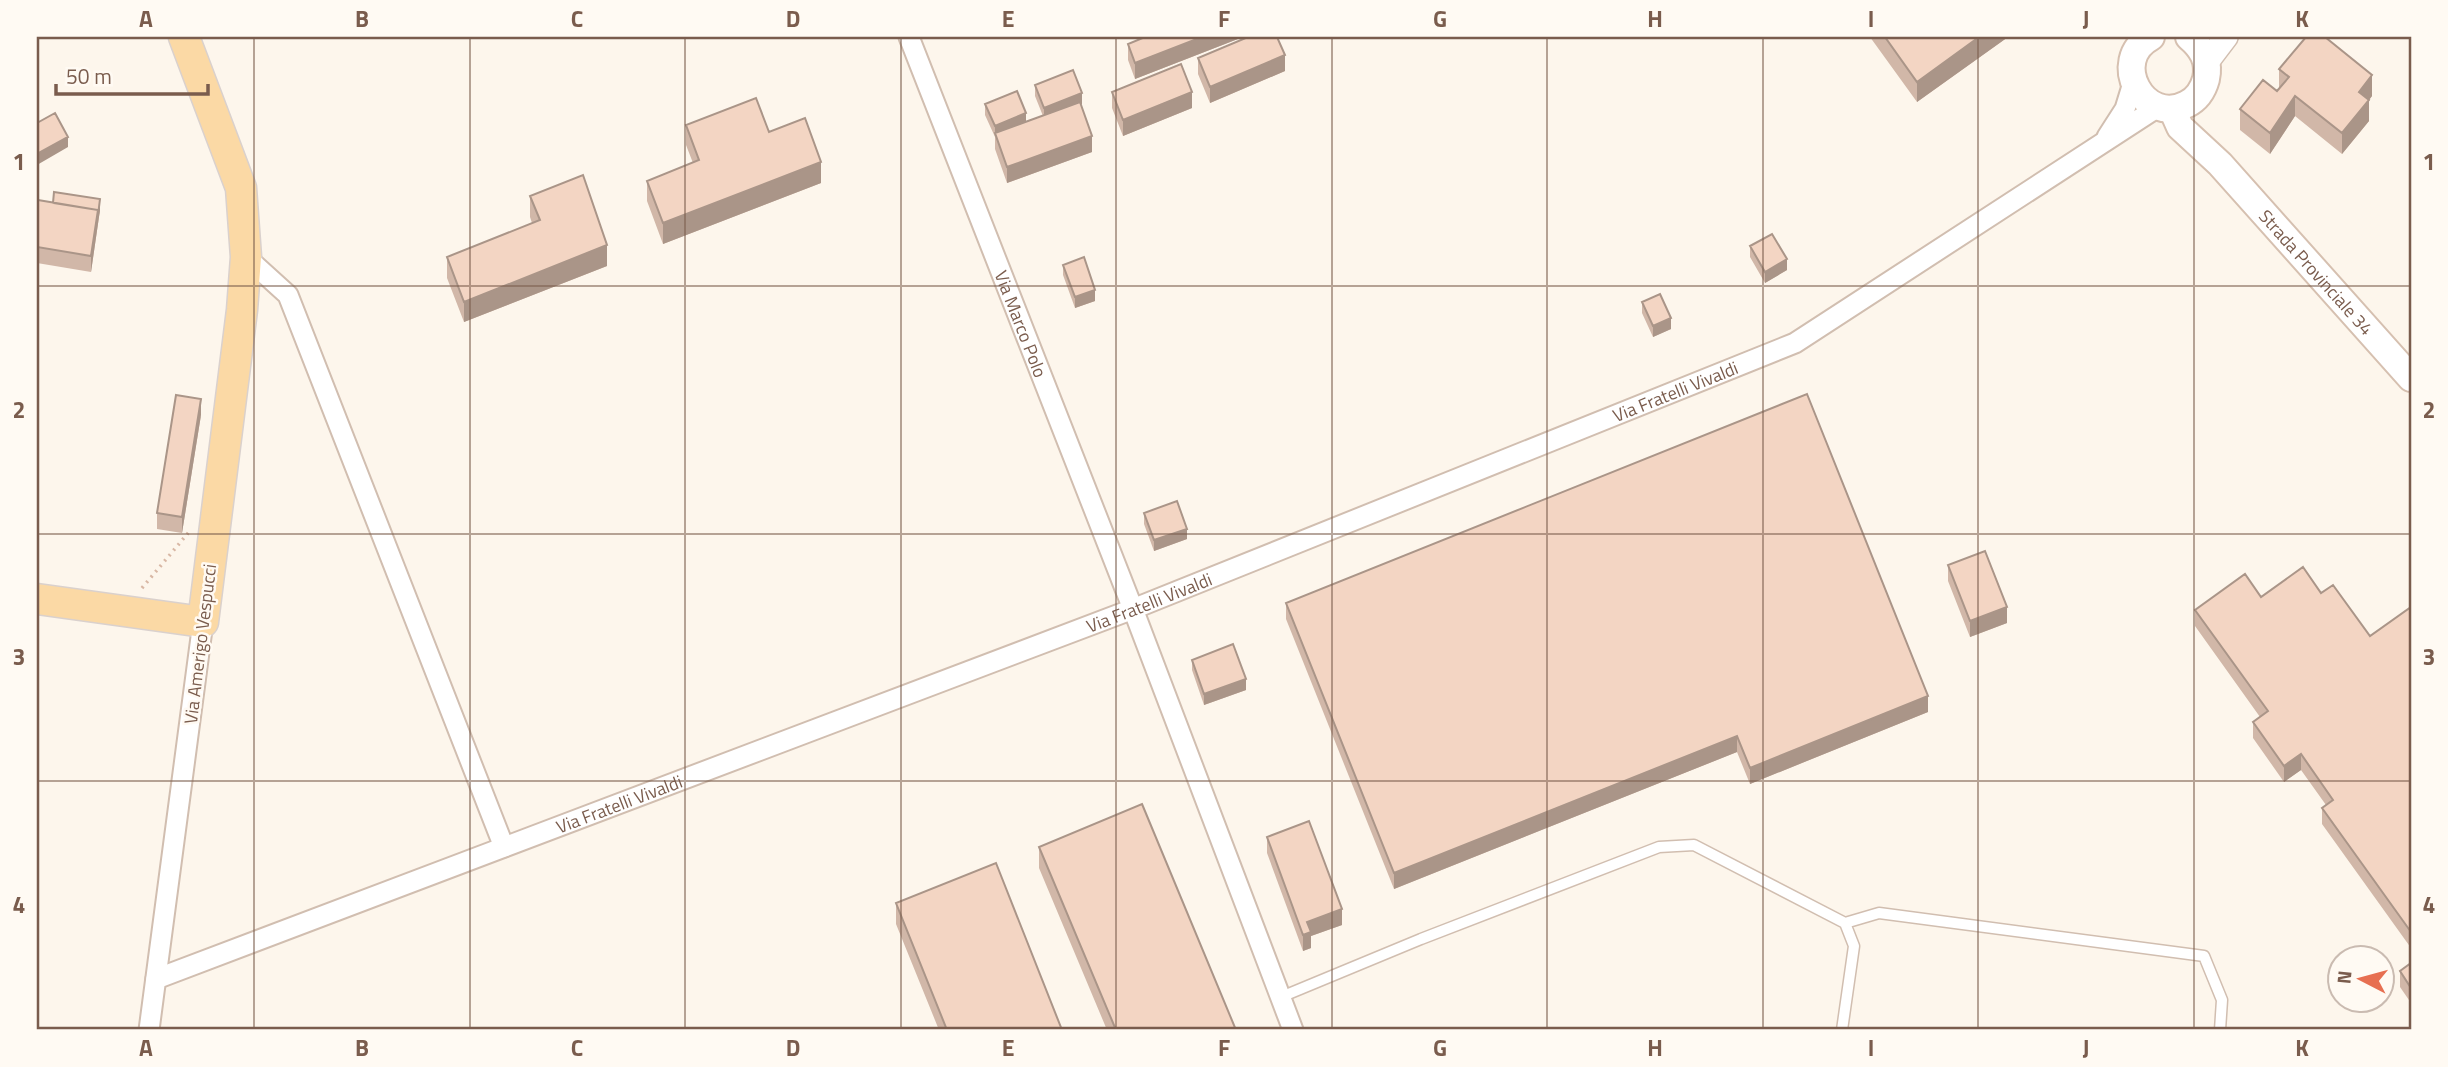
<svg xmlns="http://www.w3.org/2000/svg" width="2448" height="1067" font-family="'Titillium Web',sans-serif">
  <rect width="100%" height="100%" fill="#fdf6ec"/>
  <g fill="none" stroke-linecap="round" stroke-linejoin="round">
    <defs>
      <path id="service" d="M1845 923 1879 913 2204 956 2222 1000 2220 1030
        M1281 997 1421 939 1659 847 1694 845 1845 923 1854 946 1842 1030"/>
      <g id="minor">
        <path id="s1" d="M909 37 1133 609 1293 1030"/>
        <path d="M2107 137 2125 109 2133 83"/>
        <path d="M246 257 288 295 504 847"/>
        <path id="s2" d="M156 979 1133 609 1795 343 2158 107"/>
        <path d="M149 1030 203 622"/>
      </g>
      <path id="tertiary" d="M2207 62 2226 37"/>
      <g id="secondary">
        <path d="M2151 37C2108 60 2144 127 2187 104 2197 99 2203 90 2206 79 2210 61 2202 48 2189 37"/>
        <path id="s3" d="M2172 109 2180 127 2220 164 2411 378"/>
      </g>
      <path id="primary" d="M37 599 203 622 242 310 246 257 241 188 184 37"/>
    </defs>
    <!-- service casing -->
    <use href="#service" stroke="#d1beb0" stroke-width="13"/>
    <!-- minor casing -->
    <use href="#minor" stroke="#d1beb0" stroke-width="23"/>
    <!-- tertiary casing -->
    <use href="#tertiary" stroke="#d1beb0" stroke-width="26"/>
    <!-- secondary casing -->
    <use href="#secondary" stroke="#d6c0b0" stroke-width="30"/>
    <!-- primary casing -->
    <use href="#primary" stroke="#dad1cd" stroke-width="33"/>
    <!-- path -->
    <path stroke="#d9b8a5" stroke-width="3.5" stroke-dasharray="2 5" stroke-linecap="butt" d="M142 588 189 532"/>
    <!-- service -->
    <use href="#service" stroke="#fff" stroke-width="10"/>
    <!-- minor -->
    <use href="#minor" stroke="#fff" stroke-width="19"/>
    <!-- tertiary -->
    <use href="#tertiary" stroke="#fff" stroke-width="23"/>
    <!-- secondary -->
    <use href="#secondary" stroke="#fff" stroke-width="26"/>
    <!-- primary -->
    <use href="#primary" stroke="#fbd9a5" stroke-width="30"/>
  </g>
  <!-- wall -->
  <path fill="#d1b7a8" d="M1145 37H1243L1135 79 1128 60V44Z
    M1870 37H2008L1917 102Z
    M1198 58 1285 71 1210 103 1198 74Z
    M2279 69 2372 96 2369 100V121L2342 154 2295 116 2270 154 2240 130V109L2277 91 2279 88Z
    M1035 85 1082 104H1081L1092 152 1007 183 995 149V137L985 115V104L1026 122 1043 116 1035 96Z
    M1112 92 1192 108 1123 136 1112 108Z
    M686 125 769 132 821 183 663 244 647 201V181L693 163 686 145Z
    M530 196 607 266 464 322 447 278V257L532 223 530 217Z
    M53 203 100 210 91 272 37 263V205Z
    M1750 246 1787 270 1765 283 1750 257Z
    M1063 265 1095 301 1075 308 1063 275Z
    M1642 302 1671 329 1653 337 1642 313Z
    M201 415 182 533 157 529V513Z
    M1144 513 1187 539 1154 551 1144 524Z
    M1948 565 2007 623 1970 637 1948 581Z
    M2321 593 2370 636 2411 607V948L2322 824V808L2326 805 2301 770 2284 782 2253 738V722L2260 717 2195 626V610L2261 597Z
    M1286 603 1928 712 1750 784 1737 752 1394 889 1286 619Z
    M1192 660 1246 690 1204 705 1192 670Z
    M1267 837 1342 925 1311 936V948L1303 951 1267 853Z
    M1039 847 1236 1030H1107L1039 868Z
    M896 903 1062 1030H939L896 924Z
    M2411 963V1003L2400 987V971Z"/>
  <!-- shaded-wall -->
  <path fill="#aa9588" d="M1202 37H1243L1135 79V63Z
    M1979 37H2008L1917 102V82Z
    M1285 55V71L1210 103V87Z
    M2372 75V96L2359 113V92Z
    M1192 92V108L1123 136V120Z
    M1082 93V104L1044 119V108Z
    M2295 96V116L2270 154V133Z
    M2369 100V121L2342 154V133Z
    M1026 113V124L995 133V137V126Z
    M1092 136V152L1007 183V167Z
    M68 137V147L37 165V154Z
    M821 162V183L663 244V223Z
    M100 199V210L91 272V256Z
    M607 245V266L464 322V302Z
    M1787 259V270L1765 283V272Z
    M1095 290V301L1075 308V297Z
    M1671 318V329L1653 337V326Z
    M201 399V415L182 533V517Z
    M1187 529V539L1154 551V540Z
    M2007 607V623L1970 637V621Z
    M1246 679V690L1204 705V694Z
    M1928 696V712L1750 784V768Z
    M1737 736V752L1394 889V873Z
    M2301 754V770L2284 782V766Z
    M1342 909V925L1311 936V948L1303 951V935L1307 922Z"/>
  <!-- building -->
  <path fill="#f3d5c3" stroke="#aa9588" stroke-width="2" d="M1145 37H1202L1135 63 1128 44Z
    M1248 37H1277L1285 55 1210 87 1198 58Z
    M1885 37H1979L1917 82Z
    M2306 37H2325L2372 75 2359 92 2369 100 2342 133 2295 96 2270 133 2240 109 2263 80 2277 91 2289 77 2279 69Z
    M1181 64 1192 92 1123 120 1112 92Z
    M1073 70 1082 93 1044 108 1035 85Z
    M1017 91 1026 113 995 126 985 104Z
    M756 98 769 132 805 118 821 162 663 223 647 181 699 160 686 125Z
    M1080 102 1092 136 1007 167 995 133Z
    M55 113 68 137 37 154V123Z
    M583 175 607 245 464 302 447 257 540 220 530 196Z
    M54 192 100 199 98 215V210L53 203Z
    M38 200 98 210 91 256 37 247Z
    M1772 234 1787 259 1765 272 1750 246Z
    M1084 257 1095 290 1075 297 1063 265Z
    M1660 294 1671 318 1653 326 1642 302Z
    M1807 394 1928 696 1750 768 1737 736 1394 873 1286 603Z
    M176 395 201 399 182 517 157 513Z
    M1177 501 1187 529 1154 540 1144 513Z
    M1985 551 2007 607 1970 621 1948 565Z
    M2303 567 2321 593 2333 585 2370 636 2411 607V932L2322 808 2333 800 2301 754 2284 766 2253 722 2268 711 2195 610 2245 574 2261 597Z
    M1233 644 1246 679 1204 694 1192 660Z
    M1142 804 1236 1030H1116L1039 847Z
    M1309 821 1342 909 1307 922 1311 932 1303 935 1267 837Z
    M996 863 1062 1030H947L896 903Z
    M2411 963V988L2400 971Z"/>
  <!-- grid -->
  <path fill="none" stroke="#7a5c4d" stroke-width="2" stroke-opacity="0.55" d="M254 37V1030M470 37V1030M685 37V1030M901 37V1030M1116 37V1030M1332 37V1030M1547 37V1030M1763 37V1030M1978 37V1030M2194 37V1030M37 286H2411M37 534H2411M37 781H2411"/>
  <g text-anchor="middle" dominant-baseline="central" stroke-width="5" stroke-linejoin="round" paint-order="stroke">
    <!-- street labels -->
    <g font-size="18" fill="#7a5c4d" stroke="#fffaf3">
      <text stroke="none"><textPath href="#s3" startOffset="219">Strada Provinciale 34</textPath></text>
      <text stroke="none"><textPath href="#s1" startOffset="308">Via Marco Polo</textPath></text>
      <text stroke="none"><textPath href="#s2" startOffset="1629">Via Fratelli Vivaldi</textPath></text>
      <text stroke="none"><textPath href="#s2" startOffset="1062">Via Fratelli Vivaldi</textPath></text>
      <text transform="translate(200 644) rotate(-83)">Via Amerigo Vespucci</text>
      <text stroke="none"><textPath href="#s2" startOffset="495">Via Fratelli Vivaldi</textPath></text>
    </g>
  </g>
  <!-- border -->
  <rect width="2448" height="1067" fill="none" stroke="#fffaf3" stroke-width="77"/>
  <!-- north arrow -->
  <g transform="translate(2361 979) rotate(276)"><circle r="33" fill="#fffaf3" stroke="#cabbb1" stroke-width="2"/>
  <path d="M0-5L12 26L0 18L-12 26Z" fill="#e76f51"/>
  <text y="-10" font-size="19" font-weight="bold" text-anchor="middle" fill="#7a5c4d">N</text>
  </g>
  <!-- scale -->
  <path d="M56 84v10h152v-10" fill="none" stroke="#7a5c4d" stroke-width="3.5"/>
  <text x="66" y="84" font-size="21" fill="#7a5c4d" stroke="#fffaf3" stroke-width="5" paint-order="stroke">50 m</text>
  <rect x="38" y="38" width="2372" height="990" fill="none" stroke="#7a5c4d" stroke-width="2.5"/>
  <g font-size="23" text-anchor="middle" font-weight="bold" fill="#7a5c4d">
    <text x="146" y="27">A</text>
    <text x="362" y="27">B</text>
    <text x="577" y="27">C</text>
    <text x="793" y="27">D</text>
    <text x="1008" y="27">E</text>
    <text x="1224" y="27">F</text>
    <text x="1440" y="27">G</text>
    <text x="1655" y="27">H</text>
    <text x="1871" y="27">I</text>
    <text x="2086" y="27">J</text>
    <text x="2302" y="27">K</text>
    <text x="19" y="170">1</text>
    <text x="2429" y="170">1</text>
    <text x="19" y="418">2</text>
    <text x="2429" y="418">2</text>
    <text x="19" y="665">3</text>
    <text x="2429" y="665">3</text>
    <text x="19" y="913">4</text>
    <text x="2429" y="913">4</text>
    <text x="146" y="1056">A</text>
    <text x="362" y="1056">B</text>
    <text x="577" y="1056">C</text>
    <text x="793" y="1056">D</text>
    <text x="1008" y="1056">E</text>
    <text x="1224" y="1056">F</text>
    <text x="1440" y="1056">G</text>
    <text x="1655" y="1056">H</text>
    <text x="1871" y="1056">I</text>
    <text x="2086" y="1056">J</text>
    <text x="2302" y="1056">K</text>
  </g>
</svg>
